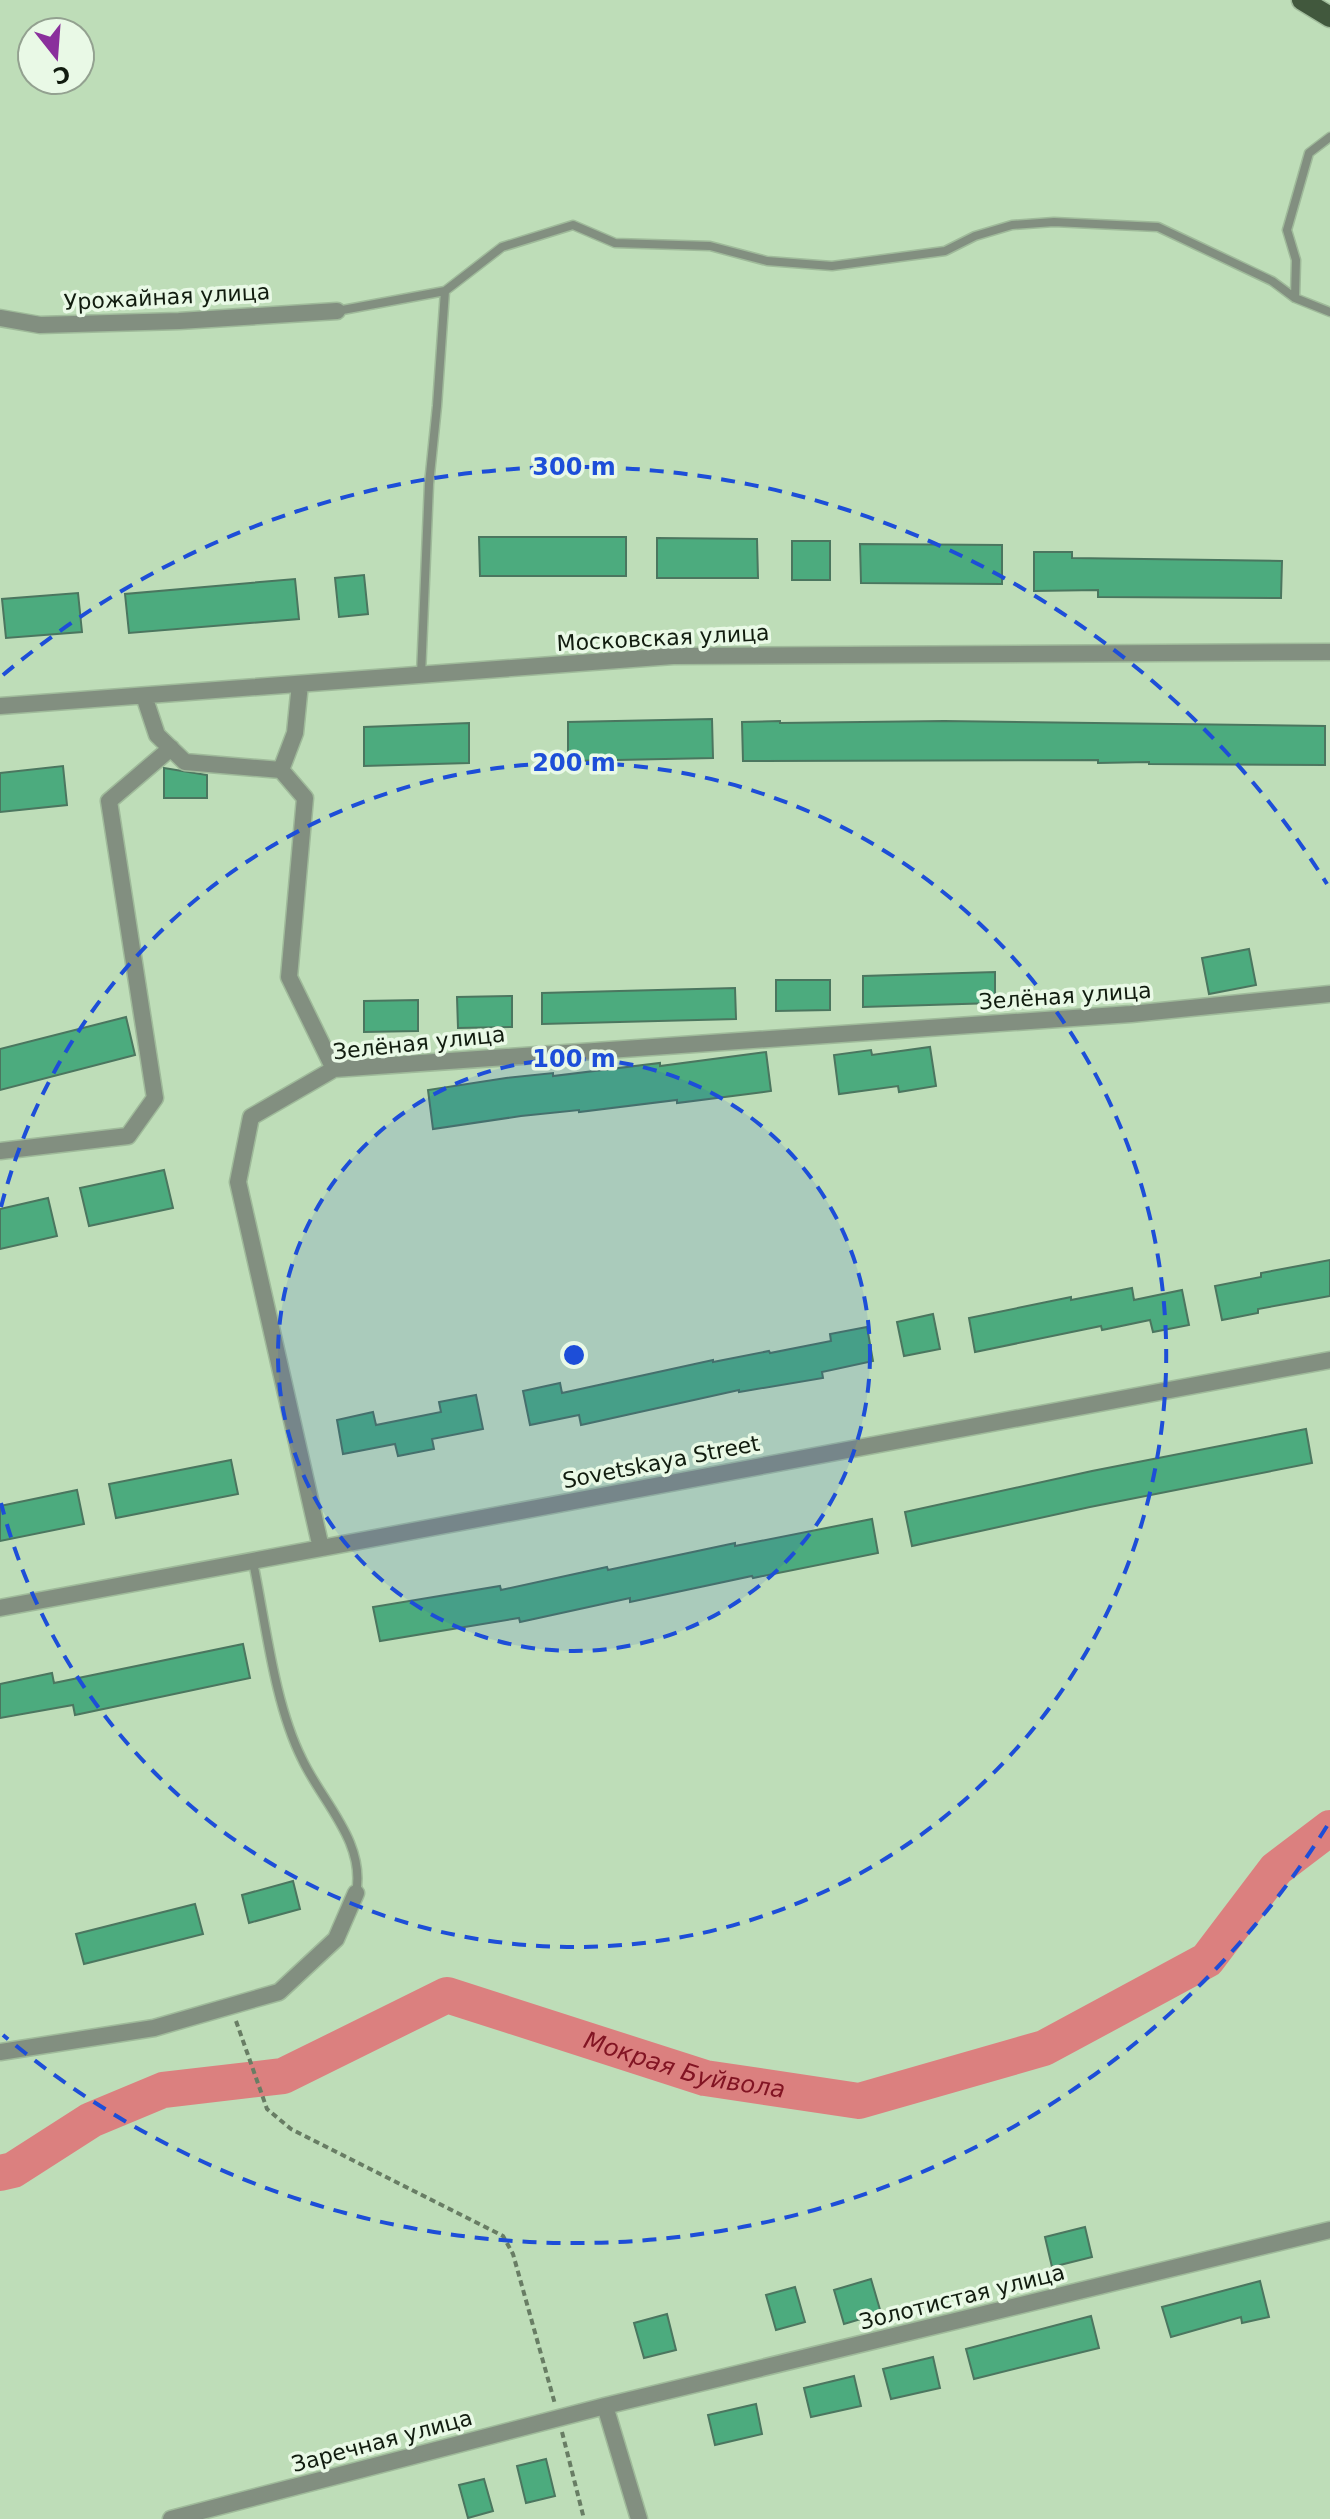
<svg xmlns="http://www.w3.org/2000/svg" width="1330" height="2519" font-family="'DejaVu Sans',sans-serif">
  <rect width="100%" height="100%" fill="#beddb8"/>
  <g fill="none" stroke-linecap="round" stroke-linejoin="round">
    <!-- river -->
    <path stroke="#db807f" stroke-width="36" id="s1" d="M0 2173 13 2170 91 2120 163 2090 283 2076 447 1995 705 2078 859 2101 1044 2048 1207 1960 1276 1869 1330 1828"/>
  </g>
  <!-- building -->
  <path fill="#4cab7e" stroke="#4b765f" stroke-width="2" d="M479 537H626V576H480Z
    M657 538 757 539 758 578H657Z
    M792 541H830V580H792Z
    M860 544 1002 545V584L861 583Z
    M1034 552H1072V558L1282 561 1281 598 1098 597V590L1034 591Z
    M364 575 368 614 339 617 335 578Z
    M295 579 299 619 129 633 125 594Z
    M78 593 82 632 6 638 2 599Z
    M712 719 713 758 568 761V722Z
    M780 721V723L944 721 1325 726V765L1149 764V762L1098 763V760L743 761 742 722Z
    M469 723V763L364 766V727Z
    M63 766 67 805 0 812V773Z
    M164 768 207 775V798H164Z
    M1249 949 1256 985 1209 994 1202 958Z
    M995 972V1003L863 1007V976Z
    M776 980H830V1010L776 1011Z
    M735 988 736 1019 542 1024V993Z
    M512 996V1027L458 1028 457 997Z
    M418 1000V1031L364 1032V1001Z
    M126 1017 135 1055 0 1090V1049Z
    M930 1047 936 1086 899 1092 898 1086 839 1094 834 1055 871 1050 872 1055Z
    M766 1052 771 1091 677 1103V1100L579 1112V1110L521 1116 433 1129 428 1090 506 1078 553 1073V1076L660 1063V1066Z
    M164 1170 173 1208 89 1226 80 1188Z
    M48 1198 57 1236 0 1249V1209Z
    M1330 1260V1296L1258 1309V1313L1222 1320 1215 1286 1261 1277V1273Z
    M1132 1288 1134 1300 1182 1290 1189 1325 1153 1332 1150 1320 1102 1330 1101 1326 975 1352 969 1318 1071 1297V1300Z
    M933 1314 940 1349 904 1356 897 1322Z
    M867 1327 873 1361 822 1372 823 1378 739 1392V1390L581 1425 579 1415 530 1425 523 1391 560 1383 562 1393 713 1360V1362L769 1351 770 1353 831 1341 830 1334Z
    M476 1395 483 1429 432 1439 434 1449 398 1456 395 1444 343 1454 337 1420 373 1412 376 1425 441 1412 439 1402Z
    M1306 1429 1312 1463 1090 1507 912 1546 905 1512 1092 1471Z
    M231 1460 238 1494 116 1518 109 1484Z
    M77 1490 84 1524 0 1541V1506Z
    M872 1519 878 1553 753 1578 752 1576 630 1602V1598L520 1622 519 1618 380 1641 373 1607 500 1586 501 1590 607 1567 608 1570 735 1543V1546Z
    M243 1644 250 1678 75 1715 73 1705 0 1718V1684L52 1673 54 1683Z
    M293 1881 300 1909 249 1923 242 1895Z
    M195 1904 203 1934 84 1964 76 1934Z
    M1085 2227 1092 2257 1052 2267 1045 2237Z
    M871 2279 881 2313 844 2324 834 2290Z
    M1260 2281 1269 2317 1242 2323 1241 2317 1171 2337 1162 2307Z
    M795 2287 805 2322 776 2330 766 2295Z
    M667 2314 676 2350 644 2358 634 2323Z
    M1091 2316 1099 2348 974 2379 966 2349Z
    M933 2357 940 2388 891 2399 883 2369Z
    M854 2376 861 2406 811 2417 804 2388Z
    M756 2404 762 2434 715 2445 708 2415Z
    M546 2459 555 2496 526 2503 517 2466Z
    M484 2479 493 2511 468 2518 459 2485Z"/>
  <g fill="none" stroke-linecap="round" stroke-linejoin="round">
    <defs>
      <path id="lane" d="M1295 298 1296 260 1287 230 1309 153 1330 137
        M337 311 445 291 502 247 573 225 615 243 710 246 767 261 832 266 945 251 975 236 1012 225 1054 222 1158 227 1272 281 1295 298 1330 312
        M421 675 429 484 437 406 445 291
        M253 1562C266 1624 274 1703 302 1759 322 1802 366 1842 356 1893"/>
      <path id="street" d="M0 318 40 325 179 321 337 311
        M144 696 157 735 185 762 281 770 305 798 289 977 334 1069
        M0 706 673 656 1330 652
        M281 770 295 733 300 684
        M0 1151 128 1136 155 1098 109 801 171 748
        M321 1548 238 1182 251 1117 334 1069 1131 1014 1330 994
        M0 1608 1330 1360
        M0 2052 154 2028 279 1992 336 1939 356 1893
        M605 2406 639 2519
        M171 2519 605 2406 1330 2230"/>
      <path id="primary" d="M1302 0 1330 17"/>
    </defs>
    <!-- lane casing -->
    <use href="#lane" stroke="#9fba9a" stroke-width="11"/>
    <!-- street casing -->
    <use href="#street" stroke="#9fba9a" stroke-width="19"/>
    <!-- primary casing -->
    <use href="#primary" stroke="#9fba9a" stroke-width="23"/>
    <!-- path -->
    <path stroke="#687d64" stroke-width="4" stroke-dasharray="6 4" stroke-linecap="butt" d="M236 2021 267 2109 291 2129 503 2236 513 2254 555 2404
      M562 2432 584 2519"/>
    <!-- lane -->
    <use href="#lane" stroke="#828f80" stroke-width="8"/>
    <!-- street -->
    <use href="#street" stroke="#828f80" stroke-width="16"/>
    <!-- primary -->
    <use href="#primary" stroke="#41583d" stroke-width="20"/>
  </g>
  <!-- distance rings -->
  <circle cx="574" cy="1355" r="296" fill="#1d4ed8" fill-opacity=".12"/>
  <g fill="none" stroke="#1d4ed8" stroke-width="4" stroke-dasharray="14 10">
    <circle cx="574" cy="1355" r="296"/>
    <path d="M1 1207A592 592 0 1 1 1 1503"/>
    <path d="M1327 1826A888 888 0 0 1 3 2035M3 675A888 888 0 0 1 1327 884"/>
  </g>
  <g text-anchor="middle" dominant-baseline="central" stroke-width="7" stroke-linejoin="round" paint-order="stroke">
    <!-- street labels -->
    <g font-size="22" fill="#111c0f" stroke="#e9f9e6">
      <text transform="translate(167 297) rotate(-3)">Урожайная улица</text>
      <text transform="translate(663 638) rotate(-3)">Московская улица</text>
      <text transform="translate(1065 996) rotate(-4)">Зелёная улица</text>
      <text transform="translate(419 1043) rotate(-6)">Зелёная улица</text>
      <text transform="translate(661 1462) rotate(-11)">Sovetskaya Street</text>
      <text transform="translate(962 2297) rotate(-14)">Золотистая улица</text>
      <text transform="translate(382 2441) rotate(-15)">Заречная улица</text>
    </g>
    <!-- water labels -->
    <g font-size="24" font-style="italic" fill="#821423" stroke="#e9f9e6">
      <text stroke="none"><textPath href="#s1" startOffset="736">Мокрая Буйвола</textPath></text>
    </g>
  </g>
  <circle cx="574" cy="1355" r="12" fill="#1d4ed8" stroke="#e9f9e6" stroke-width="4"/>
  <g font-size="24" text-anchor="middle" font-weight="bold" fill="#1d4ed8" stroke="#e9f9e6" stroke-width="7" stroke-linejoin="round" paint-order="stroke">
    <text x="574" y="475">300 m</text>
    <text x="574" y="771">200 m</text>
    <text x="574" y="1067">100 m</text>
  </g>
  <!-- north arrow -->
  <g transform="translate(56 56) rotate(163)"><circle r="38" fill="#e9f9e6" stroke="#93a190" stroke-width="2"/>
  <path d="M0-6L14 30L0 20L-14 30Z" fill="#8a309c"/>
  <text y="-12" font-size="22" font-weight="bold" text-anchor="middle" fill="#111c0f">С</text>
  </g>
</svg>
